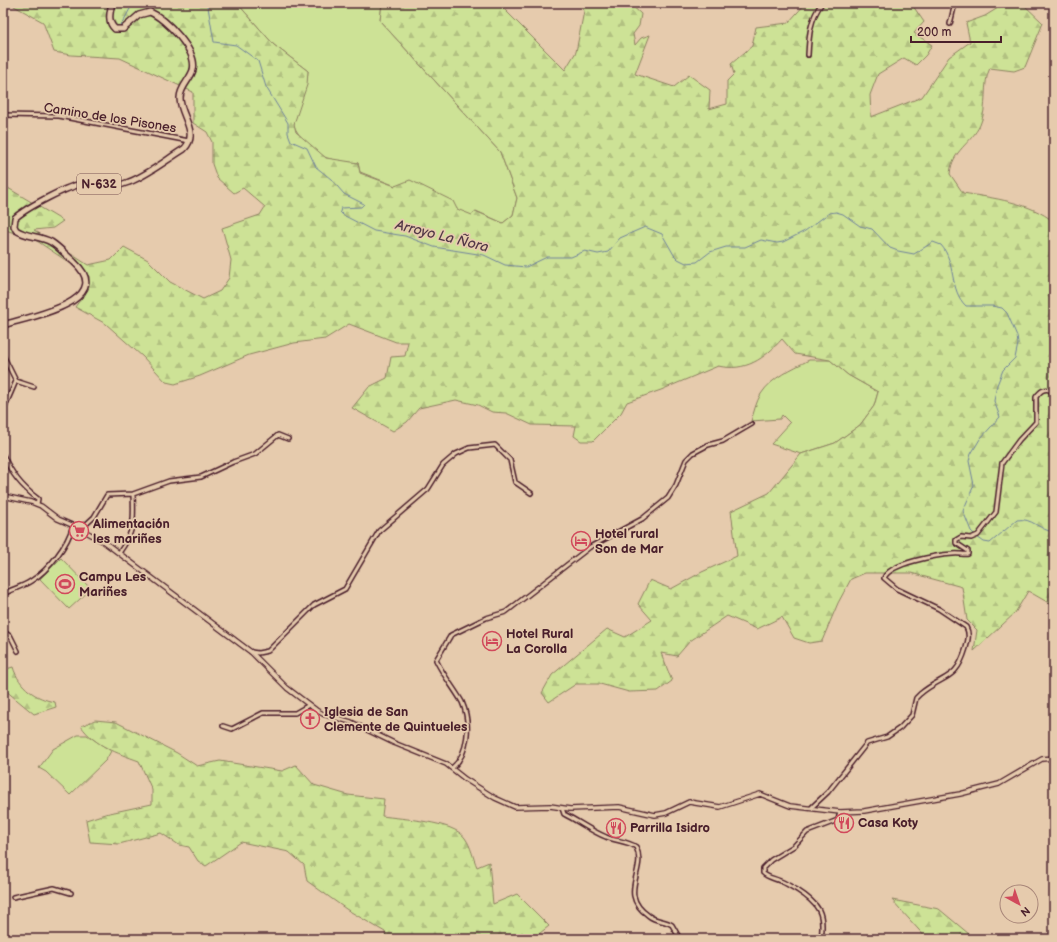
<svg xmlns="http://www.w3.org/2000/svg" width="1057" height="942" font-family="'Balsamiq Sans',sans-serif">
  <defs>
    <pattern id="forest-firs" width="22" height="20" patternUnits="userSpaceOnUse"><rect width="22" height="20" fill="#cde296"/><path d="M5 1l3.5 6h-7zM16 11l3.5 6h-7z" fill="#b2c181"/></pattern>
  </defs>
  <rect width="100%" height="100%" fill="#e6cbad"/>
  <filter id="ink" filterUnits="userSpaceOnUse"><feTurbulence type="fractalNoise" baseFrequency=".025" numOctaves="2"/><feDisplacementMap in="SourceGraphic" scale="8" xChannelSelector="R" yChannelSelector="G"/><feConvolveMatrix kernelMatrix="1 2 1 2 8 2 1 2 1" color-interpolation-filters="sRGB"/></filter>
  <g filter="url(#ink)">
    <!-- grass -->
    <path fill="#cde296" stroke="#8c8060" d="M237 3H382L380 21 500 152 517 198 513 215 503 223 476 211 472 216 360 172 358 163C348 162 336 161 327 158 317 154 293 133 294 123 297 105 307 90 308 71L274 45Z
      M809 360H830L848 375 878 392 874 406 860 425 835 443 801 454 771 444 790 423 782 415 780 419 751 421C754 412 756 402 761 394 772 377 792 369 809 360Z
      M61 558 91 589 69 609 40 579Z
      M78 735H87L111 751 106 760 70 795 46 772 39 768 53 749Z"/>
    <!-- forest -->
    <path fill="url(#forest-firs)" stroke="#8c8060" d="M14 3H91L96 6 98 3H237L274 45 308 71 307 85 294 124 296 132 326 158 358 163 360 173 395 186 410 180 453 201 457 209 472 215 475 211 503 223 513 215 517 198 500 152 380 21 382 3H498L565 70 576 52 584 11 581 3H629L641 14 639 26 633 34 635 45 641 38 650 35 635 74 674 87 689 75 710 90 709 109 727 104V81L734 74 731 64 752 46 756 27 788 23 806 3H911L924 22 914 33 932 45 926 55 916 65 904 58 878 74 870 95 871 117 922 97 949 57 970 42 966 23 985 16 1006 3H1022L1043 23 1025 67 1014 71 990 68C982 83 988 108 980 125 971 144 952 150 950 174L963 193C992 198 1030 202 1054 222V606L1028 591 1015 613 974 651 977 630 967 620 962 587 911 573H865L851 579 838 603 822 641 809 643 794 638 782 617 757 629 727 616 690 641 677 656 661 653 672 681 658 691 629 692 600 684H576L549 702 542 693 552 675 607 629 625 637 652 620 638 604 650 580 671 589 702 572 737 556 731 511 769 493 801 454 835 443 860 425 874 406 878 392 848 375 830 360 795 354 782 339C764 359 746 372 718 366L661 390 627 402 621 413 593 441H581L574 436 576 426 532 425 506 413 492 412 478 405 456 400 419 408 407 422 393 431 352 408 369 387 387 378 391 357 405 356 408 342H396L349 324 325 339 294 343 249 355 200 376 175 384 166 382 143 357 106 324 75 307 88 289 89 276 37 241 3 229V185L63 221 53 228 34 230 88 265 111 260 124 247 148 260 170 282 203 299 220 291 229 278 231 260 222 228 260 215 265 207 243 188 234 193 217 178 212 164V142L207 132 193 123V92L120 58 71 55 54 52 43 22 14 6Z
      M13 667C19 687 36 699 55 702L56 707 34 714 5 690H3V670Z
      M95 720 116 722 177 753 197 766 220 761 282 771 296 765 314 785 348 795 384 799 382 816C401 819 454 821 465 838 471 846 473 858 477 867L489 862 493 904 517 894 549 926 535 937 536 939H386L385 932 346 909 307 881 304 865 289 852 241 842 206 866 198 861 189 847 179 845 161 833 119 844 90 842 86 820 105 814 152 804V790L139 761C117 753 95 746 81 726Z
      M892 900 939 909 975 939H927Z"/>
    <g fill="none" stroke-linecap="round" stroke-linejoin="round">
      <!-- stream -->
      <path stroke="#6f819c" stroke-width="1" d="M202 3 208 7 214 42 236 45 258 61 266 87 288 123V133L291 141 307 148 316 167 331 179 344 194 364 204 361 207 341 208 340 212 343 215 374 231 405 236 434 247 484 255 505 265 526 267 547 257H571L585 251 598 254 608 252 620 238 645 227 662 234 674 255 678 259 686 263 697 262 710 252 726 247H745L761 240 777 243 783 242 805 231 829 213 836 212 843 214 860 226 872 229 890 248 898 251 914 254 933 242 941 245C956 262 949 290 966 306H992L1002 308 1007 313 1017 336 1018 344 1015 358 1003 370 997 385 994 401 1000 417 980 439 971 454 969 461 974 485 963 511 971 531 975 535
        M118 27 123 22 133 3
        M977 537 984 542 990 543 1017 520C1032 517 1040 531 1054 532"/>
      <defs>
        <path id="minor" d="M950 24 955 3
          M808 55C809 35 810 19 822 3
          M3 115 59 116 189 141
          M3 355 16 381 3 411
          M16 381 34 387
          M3 455C12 474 21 486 38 499L37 504
          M81 529 94 517 107 495 133 494 169 481 201 477 233 462 255 454 278 435 288 439
          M119 553C135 531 134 520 133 494
          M3 594C12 589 22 587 31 581 49 570 68 545 73 525
          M3 631 11 637 18 651
          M251 652 258 653 268 651 314 605 345 589 379 531 428 489 443 465 456 454 469 448 495 445 510 460 515 482 531 493
          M223 726 232 729 263 713H295L309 705
          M452 768C469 754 471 722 462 702 454 688 443 675 436 660L451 635 486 618 506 612 590 547 642 519 668 498 676 485 686 460 693 453 708 445 723 441 752 424
          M812 807 828 792 867 743 887 737 900 728 912 715 916 698 920 694C944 674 956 682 966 648 968 640 970 634 966 627L939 609 897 589 884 578C890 563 937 555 953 554 958 553 964 555 968 554V551L956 543V540L961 537 971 538 978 535 996 512 1002 463 1019 440 1036 422V397C1040 392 1043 388 1050 390L1054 396
          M562 808 564 814C578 821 591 831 606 837 615 841 628 841 636 847 648 871 616 893 649 916 657 922 665 920 672 925L680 939
          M13 897 54 888 71 893
          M821 939C825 913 819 904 797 890 791 887 786 883 780 881 774 878 768 878 763 873V868L771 860 794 846 807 832 838 820 840 812"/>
        <path id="tertiary" d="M3 496 31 502 41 506 58 519 81 529 104 542 251 652 287 688 316 710 323 714 351 722 394 743 446 764 465 779 495 798 515 807 550 806 570 809 619 807 655 815 666 813 689 802 720 807 760 794 790 806 840 812 864 811 960 794 999 784 1042 759 1054 758"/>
        <path id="trunk" d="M3 325C27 317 118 302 74 262 67 256 59 247 51 242 40 236 26 237 16 230L14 226 15 218C26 208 69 185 83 184 99 182 114 189 129 182 148 175 166 160 184 149 200 133 180 116 180 98 180 87 190 80 193 70 198 51 166 19 150 12L139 15 123 29H115C107 22 110 12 112 3"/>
      </defs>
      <!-- minor casing -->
      <use href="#minor" stroke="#4a1f2b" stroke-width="6"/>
      <!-- tertiary casing -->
      <use href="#tertiary" stroke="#4a1f2b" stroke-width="6"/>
      <!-- trunk casing -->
      <use href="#trunk" stroke="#4a1f2b" stroke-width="8"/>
      <!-- minor -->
      <use href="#minor" stroke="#e6cbad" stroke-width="3"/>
      <!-- tertiary -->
      <use href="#tertiary" stroke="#e6cbad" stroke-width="3.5"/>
      <!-- trunk -->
      <use href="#trunk" stroke="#e6cbad" stroke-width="5"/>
    </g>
  </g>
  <!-- icons -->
  <defs>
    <symbol id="supermarket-ring" viewBox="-11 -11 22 22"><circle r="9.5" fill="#e6cbad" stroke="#d1495b" stroke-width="1.5"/><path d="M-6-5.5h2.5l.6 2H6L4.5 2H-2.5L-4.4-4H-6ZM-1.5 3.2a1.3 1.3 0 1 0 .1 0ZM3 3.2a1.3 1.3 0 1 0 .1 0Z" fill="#d1495b"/></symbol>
    <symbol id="hotel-ring" viewBox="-11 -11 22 22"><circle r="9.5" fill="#e6cbad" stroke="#d1495b" stroke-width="1.5"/><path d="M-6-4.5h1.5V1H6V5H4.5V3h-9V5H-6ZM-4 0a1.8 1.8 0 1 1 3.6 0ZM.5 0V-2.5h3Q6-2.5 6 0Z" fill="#d1495b"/></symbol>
    <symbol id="stadium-ring" viewBox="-11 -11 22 22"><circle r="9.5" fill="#e6cbad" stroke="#d1495b" stroke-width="1.5"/><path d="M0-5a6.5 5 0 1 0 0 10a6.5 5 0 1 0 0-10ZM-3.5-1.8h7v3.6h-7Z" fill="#d1495b"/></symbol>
    <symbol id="church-ring" viewBox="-11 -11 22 22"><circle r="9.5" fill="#e6cbad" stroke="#d1495b" stroke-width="1.5"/><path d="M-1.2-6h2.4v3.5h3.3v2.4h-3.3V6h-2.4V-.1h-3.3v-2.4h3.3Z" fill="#d1495b"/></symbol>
    <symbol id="restaurant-ring" viewBox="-11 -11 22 22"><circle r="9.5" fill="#e6cbad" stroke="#d1495b" stroke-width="1.5"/><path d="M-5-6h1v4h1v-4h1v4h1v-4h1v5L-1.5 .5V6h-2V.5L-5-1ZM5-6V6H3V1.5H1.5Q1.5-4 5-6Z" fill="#d1495b"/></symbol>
  </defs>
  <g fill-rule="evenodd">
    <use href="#supermarket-ring" x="68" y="520" width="22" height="22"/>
    <use href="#hotel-ring" x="570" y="530" width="22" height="22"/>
    <use href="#stadium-ring" x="54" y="573" width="22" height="22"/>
    <use href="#hotel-ring" x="481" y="630" width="22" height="22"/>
    <use href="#church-ring" x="299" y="708" width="22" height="22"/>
    <use href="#restaurant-ring" x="833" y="812" width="22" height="22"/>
    <use href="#restaurant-ring" x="605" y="817" width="22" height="22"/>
  </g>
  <g text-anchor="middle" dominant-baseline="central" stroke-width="3.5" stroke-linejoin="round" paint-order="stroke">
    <!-- shield labels -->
    <rect fill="#e6cbad" stroke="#795352" stroke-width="1" x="77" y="174" width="44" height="20" rx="3"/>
    <g font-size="12" font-weight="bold" fill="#4a1f2b">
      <text x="99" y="184">N-632</text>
    </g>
    <!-- street labels -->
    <g font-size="13" fill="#4a1f2b" stroke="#e6cbad">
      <text transform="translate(110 118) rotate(9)">Camino de los Pisones</text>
    </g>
    <!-- poi labels -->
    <g font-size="13" font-weight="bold" fill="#4a1f2b" stroke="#e6cbad" text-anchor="start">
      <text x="93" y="524">Alimentación<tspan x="93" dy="15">les mariñes</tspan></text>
      <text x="595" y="534">Hotel rural<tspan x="595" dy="15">Son de Mar</tspan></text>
      <text x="79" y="577">Campu Les<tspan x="79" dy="15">Mariñes</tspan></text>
      <text x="506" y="634">Hotel Rural<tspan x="506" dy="15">La Corolla</tspan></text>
      <text x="324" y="712">Iglesia de San<tspan x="324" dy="15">Clemente de Quintueles</tspan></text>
      <text x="858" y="823">Casa Koty</text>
      <text x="630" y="828">Parrilla Isidro</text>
    </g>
    <!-- water labels -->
    <g font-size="14" font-style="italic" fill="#533847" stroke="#e6cbad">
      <text transform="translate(442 236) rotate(14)">Arroyo La Ñora</text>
    </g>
  </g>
  <!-- margin -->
  <rect width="1057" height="942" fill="none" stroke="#e6cbad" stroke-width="16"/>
  <rect x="8" y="8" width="1041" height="926" fill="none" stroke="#4a1f2b" stroke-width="1.5" filter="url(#ink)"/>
  <!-- north arrow -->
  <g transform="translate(1019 904) rotate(140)"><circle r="19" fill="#e6cbad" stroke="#a88679"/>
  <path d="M0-3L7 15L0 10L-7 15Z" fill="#d1495b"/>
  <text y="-6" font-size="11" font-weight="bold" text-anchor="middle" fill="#4a1f2b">N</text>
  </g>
  <!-- scale -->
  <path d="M911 36v6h90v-6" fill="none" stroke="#4a1f2b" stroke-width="2"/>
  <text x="917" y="36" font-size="12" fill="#4a1f2b" stroke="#e6cbad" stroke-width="3" paint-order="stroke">200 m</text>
</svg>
